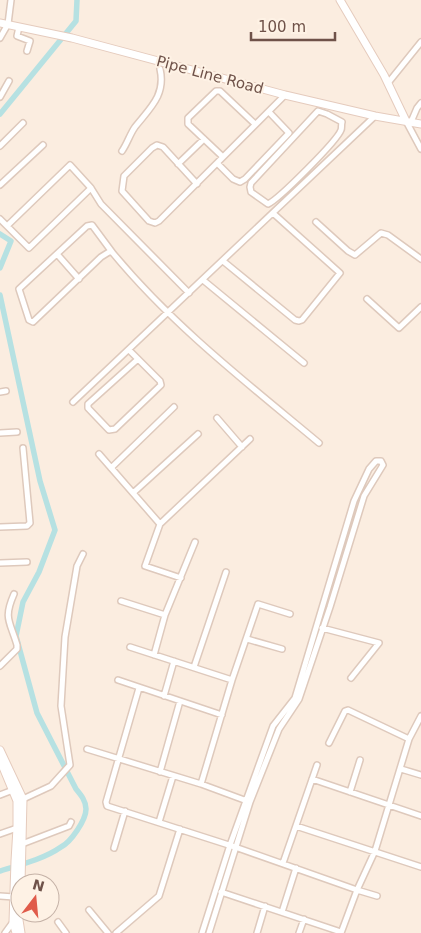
<svg xmlns="http://www.w3.org/2000/svg" width="421" height="933" font-family="'DejaVu Sans',sans-serif">
  <rect width="100%" height="100%" fill="#fbede0"/>
  <g fill="none" stroke-linecap="round" stroke-linejoin="round">
    <!-- canal -->
    <path stroke="#b6e1e2" stroke-width="5.5" d="M0 114 76 21 77 0
      M0 234 11 241 0 268
      M0 295 40 481 55 530 39 572 23 602 16 636 37 713 76 789C81 795 86 801 86 809 86 820 71 842 61 847 44 859 20 865 0 871"/>
    <defs>
      <path id="street" d="M19 27 17 36 30 41 27 51
        M0 38 8 24 11 0
        M388 83 421 42
        M0 97 9 81
        M318 111 327 114 342 122C341 125 342 128 341 130 337 141 279 199 268 204L251 192 250 187 251 183Z
        M406 121 421 149
        M411 122 417 108 421 103
        M0 146 23 123
        M122 151C127 144 130 134 135 127 150 108 166 95 160 69
        M223 157 188 124V118L216 91H220L255 124
        M217 163 233 179 240 182 245 179 289 133 269 112
        M178 164 204 139
        M197 184 163 147 157 145 152 148 124 176 122 191 149 221 155 223 159 221 285 95
        M0 185 43 145
        M91 188 70 165 7 226 29 248 91 188 101 204 189 293
        M0 219 7 226
        M316 222 348 251 355 255 381 233 388 235 421 259
        M112 252 92 225 87 226 19 289 29 320 33 322 101 257 109 252H112C172 325 247 383 319 443
        M57 254 79 279
        M223 261 295 320 299 321 302 320 340 273 274 214
        M203 280 304 363
        M367 299 399 328 421 307
        M129 350 160 381 161 385 115 429 109 430 88 408V404L138 359
        M0 392 6 391
        M73 402 375 116
        M217 418 242 447
        M0 433 17 432
        M99 454 160 524
        M111 468 174 407
        M133 493 198 434
        M0 527 27 526 30 523 23 448
        M0 563 27 562
        M181 578 145 566 160 524 250 439
        M121 601 165 615
        M322 628 379 643 351 678
        M247 639 282 649
        M130 647 232 680
        M154 655 165 615 195 542
        M0 666 17 649V645C10 621 3 619 14 594
        M194 667 226 572
        M118 680 222 715
        M139 688 106 802 107 806 235 847 357 890 341 933
        M164 696 174 661
        M329 743 345 711 348 710 409 739
        M87 749 201 784 247 801
        M401 769 421 775
        M160 772 180 701
        M312 779 421 816
        M201 784 232 680 258 604 290 614
        M350 792 360 760
        M0 795 13 790
        M23 799 51 786 70 765 61 706 65 637 77 566 83 554
        M159 822 173 776
        M296 826 421 867
        M0 834 17 828
        M22 844 69 826 71 822
        M114 848 125 811
        M283 863 317 765
        M221 892 341 932
        M0 896 14 897
        M377 896 357 890 375 851 409 739 421 716
        M89 910 108 933
        M282 912 296 868
        M58 922 66 933
        M5 933 13 922
        M116 933 159 896 180 829
        M202 933 230 845 273 726 295 698 354 501 369 469 376 461H381L383 465 364 496 330 607 299 699 279 729 250 802 209 933
        M257 933 265 906
        M299 933 304 919"/>
      <path id="secondary" d="M340 0 384 75 406 121
        M0 23 72 38 285 95 375 116 421 124
        M0 750 23 799 21 883
        M0 760 17 801V828L15 861 13 922 16 933
        M20 899 19 920 21 933"/>
    </defs>
    <!-- street casing -->
    <use href="#street" stroke="#dec9bc" stroke-width="8"/>
    <!-- secondary casing -->
    <use href="#secondary" stroke="#e5cbbd" stroke-width="9"/>
    <!-- street -->
    <use href="#street" stroke="#fff" stroke-width="5"/>
    <!-- secondary -->
    <use href="#secondary" stroke="#fff" stroke-width="7"/>
  </g>
  <g text-anchor="middle" dominant-baseline="central" stroke-width="4" stroke-linejoin="round" paint-order="stroke">
    <!-- street labels -->
    <g font-size="15" fill="#6f5249" stroke="#fef2e5">
      <text transform="translate(210 75) rotate(15)">Pipe Line Road</text>
    </g>
  </g>
  <!-- north arrow -->
  <g transform="translate(35 898) rotate(16)"><circle r="24" fill="#fef2e5" stroke="#c5b2a7"/>
  <path d="M0-4L9 19L0 12L-9 19Z" fill="#e05b4a"/>
  <text y="-8" font-size="14" font-weight="bold" text-anchor="middle" fill="#6f5249">N</text>
  </g>
  <!-- scale -->
  <path d="M251 32v8h84v-8" fill="none" stroke="#6f5249" stroke-width="2.5"/>
  <text x="258" y="32" font-size="15" fill="#6f5249" stroke="#fef2e5" stroke-width="4" paint-order="stroke">100 m</text>
</svg>
